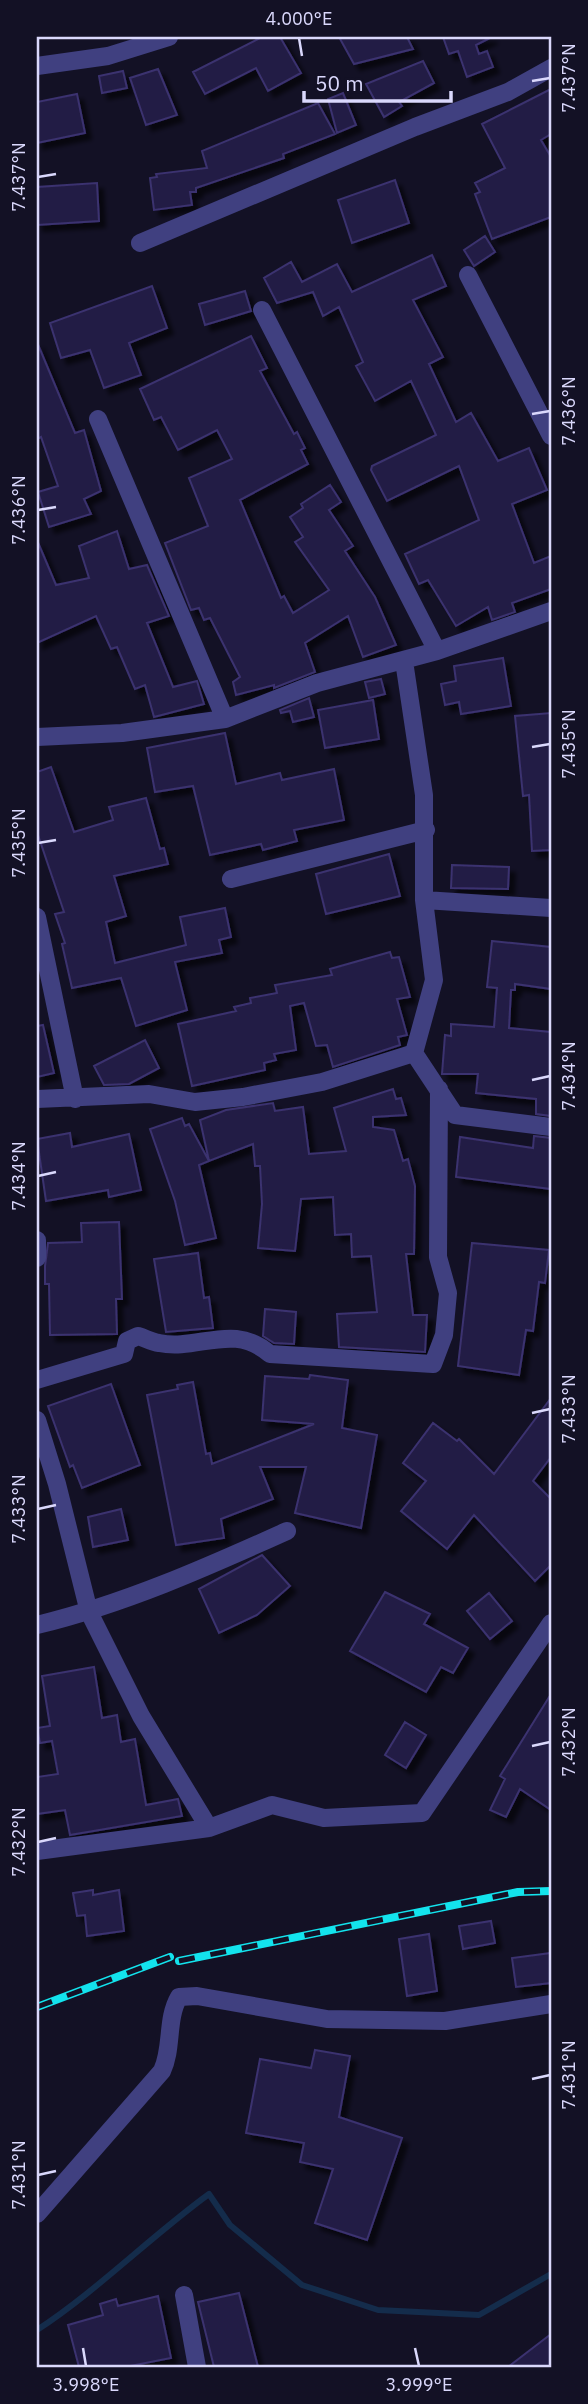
<svg xmlns="http://www.w3.org/2000/svg" width="588" height="2404" font-family="'IBM Plex Sans',sans-serif">
  <defs>
    <filter id="shadow"><feDropShadow dx="6" dy="6" stdDeviation="2" flood-color="#0009"/></filter>
  </defs>
  <rect width="100%" height="100%" fill="#131125"/>
  <g fill="none" stroke-linecap="round" stroke-linejoin="round">
    <!-- stream -->
    <path stroke="#142c4b" stroke-width="6" d="M37 2330C98 2290 150 2237 209 2194L230 2225 302 2285 378 2310 479 2315 551 2274"/>
  </g>
  <!-- building -->
  <path fill="#241e44" stroke="#3b326f" stroke-width="2" filter="url(#shadow)" d="M262 37H280L301 73 268 91 256 68 205 94 193 72Z
    M339 37H407L413 49 354 64Z
    M443 37H492L476 45 479 54 487 51 493 67 467 77 458 51 449 54Z
    M423 61 434 83 399 102 402 106 384 117 366 84Z
    M158 69 177 115 146 125 130 78Z
    M123 71 127 88 102 93 99 76Z
    M551 89V134L541 140 551 157V217L492 239 475 194 480 192 475 183 505 168 482 124Z
    M343 93 356 125 337 133 328 99Z
    M77 94 85 133 37 143V102Z
    M318 103 335 134 283 154 284 158 196 188V192H190L192 205 154 210 150 178 157 177 156 174 207 168 202 151Z
    M395 180 409 223 352 243 338 200Z
    M97 183 99 221 37 225V187Z
    M485 236 495 252 474 266 464 250Z
    M432 255 446 286 413 300 443 357 429 364 456 422 471 413 498 461 529 448 547 490 512 504 534 563 551 556V589L512 603 515 612 492 620 488 607 456 626 428 580 419 584 405 554 479 520 459 466 387 501 371 470 372 466 436 435 411 381 375 401 356 366 363 362 339 307 323 316 313 292 277 303 264 278 291 262 302 282 337 264 352 292Z
    M152 286 167 328 129 343 141 375 104 388 90 350 61 358 50 323Z
    M245 291 251 311 205 325 199 304Z
    M251 336 267 368 260 371 294 434 297 432 305 448 301 450 308 464 240 500 281 598 284 596 293 613 329 590 295 542 303 537 290 517 303 508 301 504 330 485 341 502 329 510 353 546 345 551 375 597 396 645 363 657 348 616 305 643 315 672 274 688V685L236 695 233 682 240 677 210 618 204 620 199 608 191 610 165 543 208 526 189 478 232 459 217 430 178 450 161 417 154 420 140 389Z
    M37 342 75 433 84 430 101 491 84 499 91 514 49 527 38 492 58 486 41 437 37 439Z
    M117 531 129 569 147 565 169 616 147 623 173 687 197 681 204 704 154 717 145 685 135 689 117 647 111 649 96 616 37 643V540L56 585 89 578 79 546Z
    M503 658 511 706 461 714 459 702 445 705 441 684 456 681 454 666Z
    M381 679 385 694 369 698 365 682Z
    M309 698 314 717 293 722 290 711 281 713 280 710Z
    M373 700 379 739 325 748 318 710Z
    M551 713V850L532 851 529 795 523 796 515 716Z
    M225 733 236 784 280 773 282 780 334 769 344 820 294 830 297 841 263 850 261 844 210 855 193 786 155 792 147 748Z
    M51 767 74 832 113 820 109 807 146 798 160 849 164 848 168 864 114 876 126 916 106 922 115 963 186 945 180 917 225 908 231 937 219 940 222 953 175 962 187 1010 136 1026 121 978 72 988 62 944 65 943 55 914 64 912 37 832V772Z
    M389 854 400 896 326 914 316 874Z
    M452 865 509 867 508 889 451 888Z
    M492 941 551 947V989L515 984V990H511L509 1028 551 1032V1116L536 1114V1099L476 1093 478 1074H442L445 1035 451 1036V1024L494 1027 497 988 487 987Z
    M390 952 392 958 399 957 410 997 397 999 407 1035 398 1037 400 1045 333 1067 327 1045 316 1046 304 1003 290 1006 296 1050 274 1054 276 1060 264 1063 265 1070 192 1086 178 1024 236 1011 234 1007 251 1003 250 998 277 993 275 985 332 975 330 969Z
    M43 1025 54 1073 37 1077V1026Z
    M145 1040 159 1068 129 1084 104 1085 94 1066Z
    M393 1089 396 1099 401 1098 406 1115 373 1117V1127L394 1130 403 1161 408 1159 415 1186 414 1254H406L413 1315H427L425 1352 339 1347 337 1314 377 1312 371 1256 352 1257 351 1234 335 1235 333 1197 301 1199 295 1251 258 1248 262 1204 260 1166H255L253 1144 209 1161 200 1120 226 1110 273 1103 275 1111 303 1107 309 1154 346 1151 334 1108Z
    M182 1118 185 1126 189 1124 209 1161 199 1165 216 1238 185 1245 175 1201 150 1129Z
    M70 1133 72 1147 129 1134 141 1190 109 1197 108 1190 46 1201 37 1139Z
    M534 1136 551 1138V1189L456 1177 460 1137 533 1148Z
    M119 1222 122 1299H116L117 1334 50 1335 49 1284H45V1266L48 1243 82 1242 81 1223Z
    M472 1243 549 1250 545 1283 539 1282 533 1331 526 1330 519 1375 458 1366Z
    M198 1253 204 1298 209 1297 213 1328 166 1332 154 1259Z
    M265 1309 296 1312 294 1344 274 1343 263 1336Z
    M310 1375 348 1380 342 1428 377 1435 361 1528 295 1513 306 1467H260L273 1499 221 1519 224 1538 176 1545 147 1395 178 1389 177 1385 193 1382 206 1454 210 1453 212 1464 314 1424 262 1420 265 1376 309 1379Z
    M111 1384 140 1465 82 1488 73 1465 70 1467 48 1406Z
    M551 1398V1457L533 1481 551 1499V1565L535 1581 474 1515 447 1549 401 1511 426 1481 403 1463 433 1423 457 1441 459 1439 494 1474Z
    M121 1509 128 1540 93 1547 88 1517Z
    M262 1555 290 1586 257 1615 219 1633 199 1589Z
    M385 1592 430 1614 424 1624 468 1648 453 1673 441 1667 426 1692 350 1651Z
    M489 1593 512 1621 490 1639 467 1611Z
    M94 1667 102 1718 117 1715 121 1742 135 1739 146 1805 178 1799 182 1816 70 1835 65 1810 37 1814V1777L58 1774 52 1741 40 1743 37 1728 50 1726 42 1676Z
    M551 1694V1810L520 1789 506 1817 490 1810 505 1779 500 1776Z
    M405 1722 426 1735 406 1768 385 1755Z
    M93 1890V1895L119 1890 124 1931 87 1936 85 1915 77 1916 73 1893Z
    M491 1921 495 1943 463 1949 459 1926Z
    M429 1934 437 1991 407 1996 399 1939Z
    M551 1953V1983L516 1987 512 1958Z
    M315 2050 350 2056 339 2117 402 2138 367 2240 315 2223 333 2169 300 2162 304 2143 246 2133 260 2059 311 2068Z
    M239 2293 258 2367H214L198 2302Z
    M158 2296 171 2358 125 2367H79L68 2325 103 2315 100 2304 116 2299 118 2306Z
    M551 2334V2367H508Z"/>
  <g fill="none" stroke-linecap="round" stroke-linejoin="round">
    <!-- minor -->
    <path stroke="#404080" stroke-width="18" d="M37 66 108 56 169 37
      M140 243 415 127 508 92 551 68
      M468 275 551 436
      M262 310 437 651
      M98 419 225 719
      M404 661 424 795V900L434 980 414 1053 455 1115 551 1127
      M37 737 122 733 225 719 317 683 437 651 551 611
      M231 879 426 830
      M424 900 551 908
      M37 917 75 1099
      M37 1099 149 1094 195 1102 243 1097 322 1082 414 1053
      M37 1240V1258
      M37 1380 124 1354 127 1341 138 1336C145 1338 152 1342 159 1343 199 1351 233 1322 270 1354L433 1364 444 1335 448 1293 438 1257 439 1089
      M37 1420 57 1484 89 1612 141 1716 209 1828
      M37 1625C124 1604 205 1568 287 1531
      M37 1851 209 1828 272 1805 324 1818 422 1813 551 1623
      M37 2214 162 2071C173 2048 166 2019 179 1997L197 1996 327 2019 445 2021 551 2004
      M184 2295 197 2367"/>
    <defs>
      <path id="rail" d="M179 1961 518 1892 551 1891
        M37 2007 170 1957"/>
    </defs>
    <!-- rail casing -->
    <use href="#rail" stroke="#13e3ed" stroke-width="8"/>
    <!-- rail -->
    <use href="#rail" stroke="#131125" stroke-width="5" stroke-dasharray="16" stroke-linecap="butt"/>
  </g>
  <!-- ticks -->
  <path fill="none" stroke="#dad8fc" stroke-width="2.5" d="M299 38 302 56M532 81 550 78M38 177 56 174M532 414 550 411M38 510 56 507M532 747 550 744M38 843 56 840M532 1080 550 1076M38 1176 56 1172M532 1413 550 1409M38 1509 56 1505M532 1746 550 1742M38 1842 56 1838M532 2079 550 2075M38 2175 56 2171M83 2348 86 2366M415 2348 419 2366"/>
  <!-- border -->
  <rect width="588" height="2404" fill="none" stroke="#131125" stroke-width="77"/>
  <!-- scale -->
  <path d="M304 91v10h147v-10" fill="none" stroke="#dad8fc" stroke-width="3.5"/>
  <text x="315" y="91" font-size="21" fill="#dad8fc" stroke="#131125" stroke-width="5" paint-order="stroke">50 m</text>
  <rect x="38" y="38" width="512" height="2328" fill="none" stroke="#dad8fc" stroke-width="2.5"/>
  <g font-size="18" text-anchor="middle" fill="#dad8fc">
    <text x="299" y="25">4.000°E</text>
    <text transform="translate(569 78) rotate(-90)" y="6">7.437°N</text>
    <text transform="translate(19 177) rotate(-90)" y="6">7.437°N</text>
    <text transform="translate(569 411) rotate(-90)" y="6">7.436°N</text>
    <text transform="translate(19 510) rotate(-90)" y="6">7.436°N</text>
    <text transform="translate(569 744) rotate(-90)" y="6">7.435°N</text>
    <text transform="translate(19 843) rotate(-90)" y="6">7.435°N</text>
    <text transform="translate(569 1076) rotate(-90)" y="6">7.434°N</text>
    <text transform="translate(19 1176) rotate(-90)" y="6">7.434°N</text>
    <text transform="translate(569 1409) rotate(-90)" y="6">7.433°N</text>
    <text transform="translate(19 1509) rotate(-90)" y="6">7.433°N</text>
    <text transform="translate(569 1742) rotate(-90)" y="6">7.432°N</text>
    <text transform="translate(19 1842) rotate(-90)" y="6">7.432°N</text>
    <text transform="translate(569 2075) rotate(-90)" y="6">7.431°N</text>
    <text transform="translate(19 2175) rotate(-90)" y="6">7.431°N</text>
    <text x="86" y="2391">3.998°E</text>
    <text x="419" y="2391">3.999°E</text>
  </g>
</svg>
